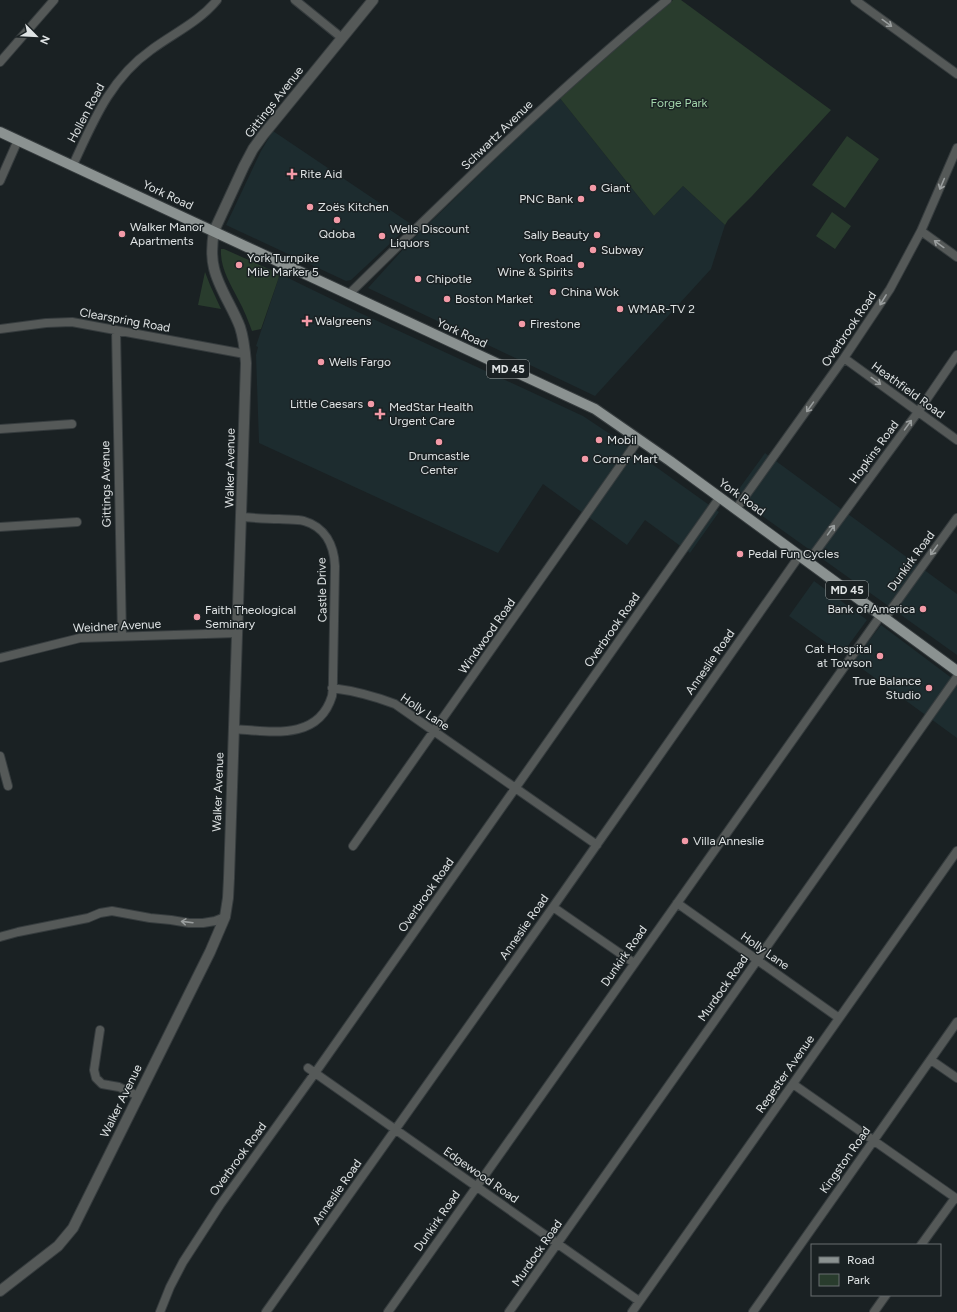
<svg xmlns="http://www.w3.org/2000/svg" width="957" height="1312" font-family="Figtree,sans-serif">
  <rect width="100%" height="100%" fill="#1a2123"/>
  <!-- built -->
  <path fill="#1d2c2f" d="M559 97 654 216 683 186 725 225 711 269 595 396 368 288 408 244Z
    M273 131 411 224 351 280 346 281 226 225 261 151Z
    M280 274 358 312 583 416 610 434 719 512 690 553 645 520 627 545 543 484 498 553 259 443 256 355 258 347 256 346Z
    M765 453 957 594V655L747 505 736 493Z
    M814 581 867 620 842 654 789 616Z
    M881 625 957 682V738L853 662Z"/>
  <!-- green -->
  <path fill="#293c2d" d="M673 0H681L831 110 752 196 728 220 725 225 683 186 654 216 559 97 615 48Z
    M847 136 879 159 845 208 812 185Z
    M832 212 851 226 835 249 816 236Z
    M221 249H224L280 274 261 329 252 331C248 320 244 310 238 299 230 283 220 268 221 249Z
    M205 272 210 285 221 309 198 305Z"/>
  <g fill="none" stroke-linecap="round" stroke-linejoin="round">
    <defs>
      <path id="minor" d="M295 0 342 38
        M855 0 957 74
        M0 62 54 0
        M73 165C93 122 110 79 151 50 174 33 199 22 217 0
        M0 181 18 140
        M921 231 957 257
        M349 294C452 193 555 92 667 0
        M0 329 46 323 72 322 245 354
        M116 330 122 636
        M844 358 957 440
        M0 429 72 424
        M736 509 844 358 890 289 921 231 957 148
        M0 527 77 522
        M808 562 918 412 957 355
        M885 618 957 518
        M0 658 80 638 237 633
        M332 688C355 691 374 696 395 704L597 845
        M233 729C269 731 318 742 332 696 333 690 333 683 333 677L335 566C334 545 325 527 304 521 296 519 287 520 279 519 266 519 254 518 242 517
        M0 756 8 786
        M353 846 639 439
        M677 903 839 1018
        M553 907 634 963
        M0 937 18 932 88 918 100 913 112 911 150 918 171 920 189 923H203L215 921 225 917
        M100 1030 94 1070 96 1078 102 1084 119 1087 138 1096
        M931 1060 957 1078
        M308 1068 639 1301
        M793 1084 957 1199
        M921 1245 955 1198
        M160 1312 170 1287 183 1262 220 1205 315 1073 720 497
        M266 1312 553 907 800 555
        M388 1312 881 615
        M509 1312 957 677
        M632 1312 957 851
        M753 1312 957 1022
        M874 1312 886 1295"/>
      <path id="tertiary" d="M0 1291 58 1246 73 1228 210 952 225 917 228 898 229 878 246 363C245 351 244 339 240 327 233 308 218 287 214 268 211 256 212 243 214 231L244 166 253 149 263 135 373 0"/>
      <path id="primary" d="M0 132 595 409 670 461 957 671"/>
    </defs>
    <!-- minor casing -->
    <use href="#minor" stroke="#363c3e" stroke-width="10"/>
    <!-- tertiary casing -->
    <use href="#tertiary" stroke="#363c3e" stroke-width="12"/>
    <!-- primary casing -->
    <use href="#primary" stroke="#363c3e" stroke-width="12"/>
    <!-- minor -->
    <use href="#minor" stroke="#555958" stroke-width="8"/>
    <!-- tertiary -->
    <use href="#tertiary" stroke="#555958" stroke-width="10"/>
    <!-- primary -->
    <use href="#primary" stroke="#8b9291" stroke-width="10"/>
  </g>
  <!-- one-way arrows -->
  <defs><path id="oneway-shaft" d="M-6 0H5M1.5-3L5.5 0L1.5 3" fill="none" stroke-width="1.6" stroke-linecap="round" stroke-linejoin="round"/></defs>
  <g stroke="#9a9e9e">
    <use href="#oneway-shaft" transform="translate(887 23) rotate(36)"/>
    <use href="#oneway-shaft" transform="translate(942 184) rotate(113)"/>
    <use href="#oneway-shaft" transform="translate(939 244) rotate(-144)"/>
    <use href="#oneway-shaft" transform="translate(883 300) rotate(122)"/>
    <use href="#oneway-shaft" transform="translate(876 381) rotate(36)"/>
    <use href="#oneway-shaft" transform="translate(810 407) rotate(126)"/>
    <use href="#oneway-shaft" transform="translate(908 425) rotate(-54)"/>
    <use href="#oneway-shaft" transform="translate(831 530) rotate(-54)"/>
    <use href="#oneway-shaft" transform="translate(934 550) rotate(126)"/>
    <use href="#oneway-shaft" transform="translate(187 922) rotate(-173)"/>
  </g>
  <!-- markers -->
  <g fill="#f39aa7" stroke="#1a2123" stroke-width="1.5">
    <path d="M290 168h4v4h4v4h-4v4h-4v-4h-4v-4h4z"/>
    <circle cx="593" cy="188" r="4"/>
    <circle cx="581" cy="199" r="4"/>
    <circle cx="310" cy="207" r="4"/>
    <circle cx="337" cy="220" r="4"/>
    <circle cx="122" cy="234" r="4"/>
    <circle cx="597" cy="235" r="4"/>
    <circle cx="382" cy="236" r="4"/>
    <circle cx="593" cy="250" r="4"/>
    <circle cx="239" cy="265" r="4"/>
    <circle cx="581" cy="265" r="4"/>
    <circle cx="418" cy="279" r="4"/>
    <circle cx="553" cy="292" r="4"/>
    <circle cx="447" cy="299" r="4"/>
    <circle cx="620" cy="309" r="4"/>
    <path d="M305 315h4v4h4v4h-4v4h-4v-4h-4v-4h4z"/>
    <circle cx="522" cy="324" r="4"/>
    <circle cx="321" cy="362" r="4"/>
    <circle cx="371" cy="404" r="4"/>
    <path d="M378 408h4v4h4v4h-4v4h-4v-4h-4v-4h4z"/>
    <circle cx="599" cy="440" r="4"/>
    <circle cx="439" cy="442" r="4"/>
    <circle cx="585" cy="459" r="4"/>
    <circle cx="740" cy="554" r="4"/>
    <circle cx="923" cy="609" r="4"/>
    <circle cx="197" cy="617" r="4"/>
    <circle cx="880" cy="656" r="4"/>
    <circle cx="929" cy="688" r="4"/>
    <circle cx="685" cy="841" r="4"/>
  </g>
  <g text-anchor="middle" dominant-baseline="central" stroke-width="3" stroke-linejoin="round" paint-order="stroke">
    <!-- shield labels -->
    <g fill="#1a2123" stroke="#a4a9aa" stroke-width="1">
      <rect x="487" y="360" width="42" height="18" rx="3"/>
      <rect x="826" y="581" width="42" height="18" rx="3"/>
    </g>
    <g font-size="11" font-weight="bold" fill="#dfe3e4">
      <text x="508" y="369">MD 45</text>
      <text x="847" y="590">MD 45</text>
    </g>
    <!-- street labels -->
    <g font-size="12" fill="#dfe3e4" stroke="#1a2123">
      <text transform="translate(274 102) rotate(-52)">Gittings Avenue</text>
      <text transform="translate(86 113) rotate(-62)">Hollen Road</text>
      <text transform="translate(497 135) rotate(-44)">Schwartz Avenue</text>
      <text transform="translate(168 195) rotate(25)">York Road</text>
      <text transform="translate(125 320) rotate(10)">Clearspring Road</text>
      <text transform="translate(849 329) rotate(-56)">Overbrook Road</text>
      <text transform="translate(462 333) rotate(25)">York Road</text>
      <text transform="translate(908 390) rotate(36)">Heathfield Road</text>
      <text transform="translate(874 452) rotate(-54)">Hopkins Road</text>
      <text transform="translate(230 468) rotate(-89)">Walker Avenue</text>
      <text transform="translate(106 484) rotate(-91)">Gittings Avenue</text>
      <text transform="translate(742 497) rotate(36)">York Road</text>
      <text transform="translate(911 561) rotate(-54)">Dunkirk Road</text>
      <text transform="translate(322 590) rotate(-91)">Castle Drive</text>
      <text transform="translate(117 626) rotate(-3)">Weidner Avenue</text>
      <text transform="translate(612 630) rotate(-55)">Overbrook Road</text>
      <text transform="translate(487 636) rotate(-55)">Windwood Road</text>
      <text transform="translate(710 662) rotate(-55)">Anneslie Road</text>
      <text transform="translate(425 712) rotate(34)">Holly Lane</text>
      <text transform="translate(218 792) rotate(-88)">Walker Avenue</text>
      <text transform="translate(426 895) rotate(-55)">Overbrook Road</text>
      <text transform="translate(524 927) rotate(-55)">Anneslie Road</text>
      <text transform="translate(765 951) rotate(35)">Holly Lane</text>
      <text transform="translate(624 956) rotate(-55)">Dunkirk Road</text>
      <text transform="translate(723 988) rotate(-55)">Murdock Road</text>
      <text transform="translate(785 1074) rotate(-55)">Regester Avenue</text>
      <text transform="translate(121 1101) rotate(-64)">Walker Avenue</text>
      <text transform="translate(238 1159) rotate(-54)">Overbrook Road</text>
      <text transform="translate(845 1160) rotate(-55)">Kingston Road</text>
      <text transform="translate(481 1175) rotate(35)">Edgewood Road</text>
      <text transform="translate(337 1192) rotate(-55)">Anneslie Road</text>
      <text transform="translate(437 1221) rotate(-55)">Dunkirk Road</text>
      <text transform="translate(537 1253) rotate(-55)">Murdock Road</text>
    </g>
    <!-- park labels -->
    <g font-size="12" fill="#a2d4ab" stroke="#1a2123">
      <text x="679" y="103">Forge Park</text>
    </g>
    <!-- poi labels -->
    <g font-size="12" fill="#dfe3e4" stroke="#1a2123" text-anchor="start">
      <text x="300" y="174">Rite Aid</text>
      <text x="601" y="188">Giant</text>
      <text x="573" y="199" text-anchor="end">PNC Bank</text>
      <text x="318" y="207">Zoës Kitchen</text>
      <text x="130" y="227">Walker Manor<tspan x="130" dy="14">Apartments</tspan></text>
      <text x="390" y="229">Wells Discount<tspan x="390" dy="14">Liquors</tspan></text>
      <text x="337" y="234" text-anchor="middle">Qdoba</text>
      <text x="589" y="235" text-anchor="end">Sally Beauty</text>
      <text x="601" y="250">Subway</text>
      <text x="247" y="258">York Turnpike<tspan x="247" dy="14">Mile Marker 5</tspan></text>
      <text x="573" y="258" text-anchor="end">York Road<tspan x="573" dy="14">Wine &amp; Spirits</tspan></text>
      <text x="426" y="279">Chipotle</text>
      <text x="561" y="292">China Wok</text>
      <text x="455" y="299">Boston Market</text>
      <text x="628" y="309">WMAR-TV 2</text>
      <text x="315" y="321">Walgreens</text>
      <text x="530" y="324">Firestone</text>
      <text x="329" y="362">Wells Fargo</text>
      <text x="363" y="404" text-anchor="end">Little Caesars</text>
      <text x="389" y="407">MedStar Health<tspan x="389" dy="14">Urgent Care</tspan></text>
      <text x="607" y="440">Mobil</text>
      <text x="439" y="456" text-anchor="middle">Drumcastle<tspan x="439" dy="14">Center</tspan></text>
      <text x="593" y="459">Corner Mart</text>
      <text x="748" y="554">Pedal Fun Cycles</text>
      <text x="915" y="609" text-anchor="end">Bank of America</text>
      <text x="205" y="610">Faith Theological<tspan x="205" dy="14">Seminary</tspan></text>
      <text x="872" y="649" text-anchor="end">Cat Hospital<tspan x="872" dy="14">at Towson</tspan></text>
      <text x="921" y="681" text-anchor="end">True Balance<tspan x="921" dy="14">Studio</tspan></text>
      <text x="693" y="841">Villa Anneslie</text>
    </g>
  </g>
  <!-- legend -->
  <rect x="811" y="1244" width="130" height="52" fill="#1a2123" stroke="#696f70"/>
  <rect x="819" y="1257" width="20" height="6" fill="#8b9291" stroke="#696f70"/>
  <text x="847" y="1264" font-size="12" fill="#dfe3e4">Road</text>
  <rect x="819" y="1274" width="20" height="12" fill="#293c2d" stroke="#696f70"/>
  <text x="847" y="1284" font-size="12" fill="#dfe3e4">Park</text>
  <!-- north arrow -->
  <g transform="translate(36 36) rotate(114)" stroke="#1a2123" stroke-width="3" paint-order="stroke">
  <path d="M0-3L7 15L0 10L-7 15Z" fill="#dfe3e4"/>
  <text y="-6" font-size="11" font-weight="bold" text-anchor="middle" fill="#dfe3e4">N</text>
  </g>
</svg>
